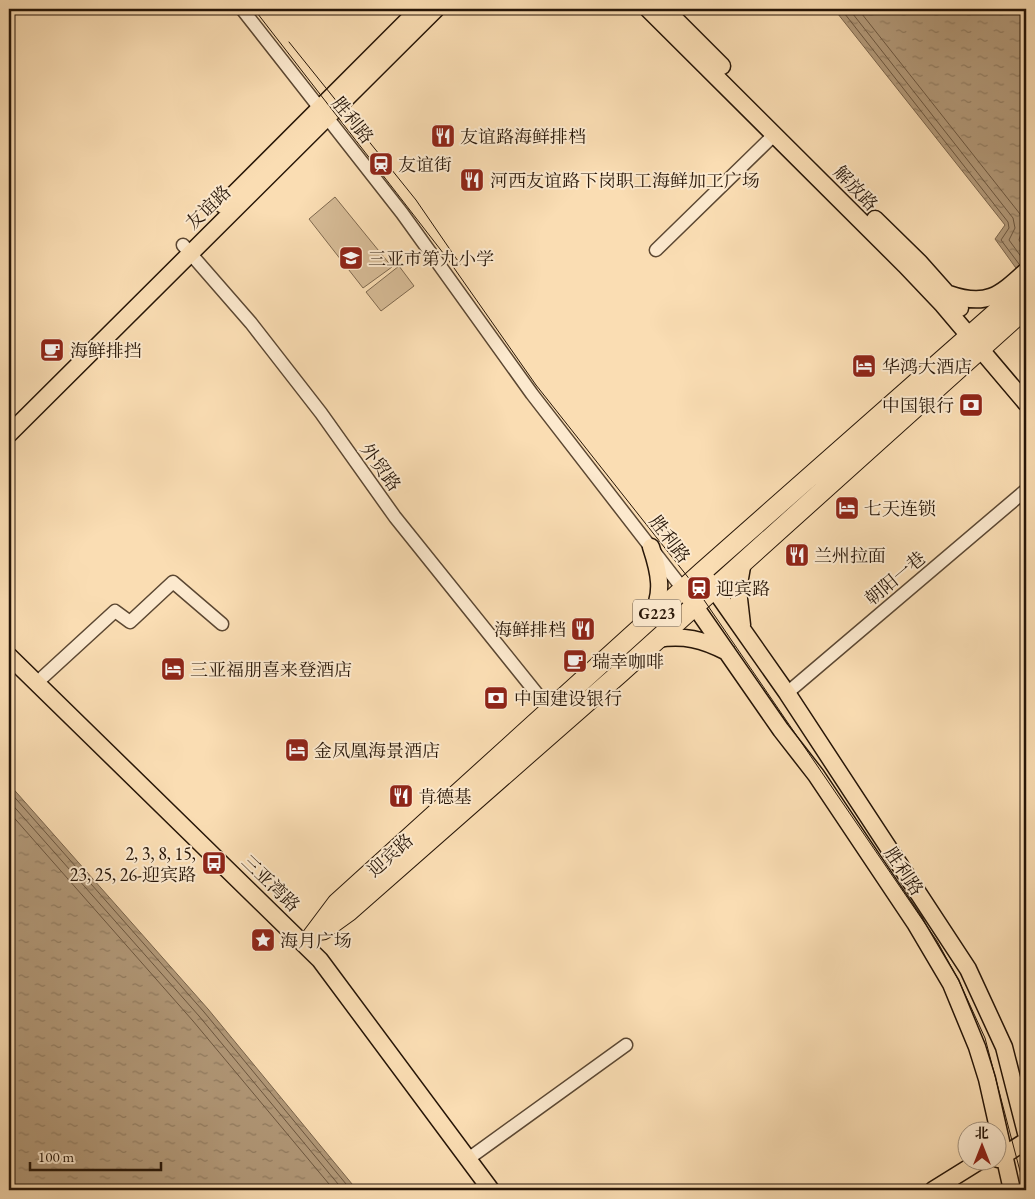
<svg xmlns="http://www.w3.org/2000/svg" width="1035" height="1199" font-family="'EB Garamond','Noto Serif SC',serif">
  <defs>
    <pattern id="water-ripples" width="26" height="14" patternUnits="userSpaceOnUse" patternTransform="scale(1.25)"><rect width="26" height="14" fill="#b29979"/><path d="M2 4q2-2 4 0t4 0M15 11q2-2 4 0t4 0" fill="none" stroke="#917c61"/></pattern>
  </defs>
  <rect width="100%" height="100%" fill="#faddb3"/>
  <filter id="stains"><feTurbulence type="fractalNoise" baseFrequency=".004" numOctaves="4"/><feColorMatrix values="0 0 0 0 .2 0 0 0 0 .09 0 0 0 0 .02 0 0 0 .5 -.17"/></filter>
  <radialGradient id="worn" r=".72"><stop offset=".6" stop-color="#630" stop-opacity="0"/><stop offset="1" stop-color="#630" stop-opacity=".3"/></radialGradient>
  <!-- green -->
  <path fill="#d6bb96" stroke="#7e684e" d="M335 197 392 267 363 288 309 219Z
    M399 266 414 286 381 311 366 292Z"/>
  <!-- water -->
  <path fill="url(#water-ripples)" stroke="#7a644b" d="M834 9H1026V282L995 239 1005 225Z
    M9 784 208 1009 357 1190H9Z"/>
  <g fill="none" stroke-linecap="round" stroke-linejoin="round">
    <!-- shore -->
    <path stroke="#6c5740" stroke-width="1" d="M841 9 1008 222 1009 228 1001 240 1019 264
      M849 9 1013 218 1015 228 1009 240 1025 262
      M858 9 1020 214 1023 226 1019 240 1026 251
      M9 791 204 1012 351 1190
      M9 801 199 1016 343 1190
      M9 812 193 1021 334 1190"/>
    <defs>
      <path id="minor" d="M242 9 402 213 532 394 683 589
        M183 245 251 323 321 413 395 517 550 710
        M656 250 775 134
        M43 677 115 611 130 622 173 582 222 624
        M787 693 1026 490
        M468 1159 626 1045"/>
      <path id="major" d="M648 9 905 265 943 305 1026 403
        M665 9 722 66
        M223 205 419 9
        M875 219 920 263 960 308
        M949 294C986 307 999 296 1026 271
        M9 434 436 9
        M702 572 787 693 968 969 1004 1047 1026 1133
        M683 589 781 730 816 775 915 923 951 984 977 1047 987 1079 1012 1190
        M650 617C665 595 659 571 651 547
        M742 625 738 590 743 561
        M657 639C684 635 702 639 727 652
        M9 656 320 960 491 1190
        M998 1159 1026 1141
        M933 1190 978 1162"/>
      <path id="highway" d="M323 930 348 912 619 674 1026 308
        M310 939 337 903 702 572 1026 286"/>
    </defs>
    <!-- minor casing -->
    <use href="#minor" stroke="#5b4732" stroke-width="15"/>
    <!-- major casing -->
    <use href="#major" stroke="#261507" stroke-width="19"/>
    <!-- highway casing -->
    <use href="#highway" stroke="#261507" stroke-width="21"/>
    <!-- minor -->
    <use href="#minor" stroke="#fce9ce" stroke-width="12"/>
    <!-- major -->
    <use href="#major" stroke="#faddb3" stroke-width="16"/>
    <!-- highway -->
    <use href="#highway" stroke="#faddb3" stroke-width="19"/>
    <!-- tram -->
    <path stroke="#261507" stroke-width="1" d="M254 9 447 258 536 385 691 581 937 941 959 981 985 1038 1025 1190
      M289 42 416 200 460 264"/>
  </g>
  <!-- icons -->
  <defs>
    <symbol id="restaurant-square" viewBox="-11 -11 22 22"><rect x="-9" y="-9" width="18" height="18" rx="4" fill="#8f2418" stroke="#fce9ce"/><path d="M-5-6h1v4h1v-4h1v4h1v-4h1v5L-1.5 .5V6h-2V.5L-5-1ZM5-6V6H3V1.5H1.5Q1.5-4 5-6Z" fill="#fff"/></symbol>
    <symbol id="station-square" viewBox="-11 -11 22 22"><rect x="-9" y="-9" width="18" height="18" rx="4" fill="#8f2418" stroke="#fce9ce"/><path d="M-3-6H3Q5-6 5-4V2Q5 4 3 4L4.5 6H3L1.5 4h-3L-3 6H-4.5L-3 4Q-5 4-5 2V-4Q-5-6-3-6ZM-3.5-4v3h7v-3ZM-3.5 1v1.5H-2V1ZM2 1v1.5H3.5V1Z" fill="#fff"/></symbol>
    <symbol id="school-square" viewBox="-11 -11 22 22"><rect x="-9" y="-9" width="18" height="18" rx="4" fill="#8f2418" stroke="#fce9ce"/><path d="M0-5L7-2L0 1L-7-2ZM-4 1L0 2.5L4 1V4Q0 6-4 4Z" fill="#fff"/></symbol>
    <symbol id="cafe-square" viewBox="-11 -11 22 22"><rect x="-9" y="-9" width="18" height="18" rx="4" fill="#8f2418" stroke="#fce9ce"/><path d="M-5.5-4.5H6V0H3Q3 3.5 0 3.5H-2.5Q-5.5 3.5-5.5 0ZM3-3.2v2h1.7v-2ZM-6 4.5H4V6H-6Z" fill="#fff"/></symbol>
    <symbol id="hotel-square" viewBox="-11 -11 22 22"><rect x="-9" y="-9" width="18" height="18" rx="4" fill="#8f2418" stroke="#fce9ce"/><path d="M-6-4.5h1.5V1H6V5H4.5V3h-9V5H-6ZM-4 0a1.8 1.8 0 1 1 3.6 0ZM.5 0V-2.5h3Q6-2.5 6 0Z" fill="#fff"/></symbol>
    <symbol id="bank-square" viewBox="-11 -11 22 22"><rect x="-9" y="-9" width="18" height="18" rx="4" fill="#8f2418" stroke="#fce9ce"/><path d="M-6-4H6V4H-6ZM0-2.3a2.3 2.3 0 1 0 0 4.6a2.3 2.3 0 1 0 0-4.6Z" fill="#fff"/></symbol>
    <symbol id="bus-square" viewBox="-11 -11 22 22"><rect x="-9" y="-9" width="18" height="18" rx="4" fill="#8f2418" stroke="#fce9ce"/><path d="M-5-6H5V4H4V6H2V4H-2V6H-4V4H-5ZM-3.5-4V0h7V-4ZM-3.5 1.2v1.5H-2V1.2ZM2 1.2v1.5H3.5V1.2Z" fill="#fff"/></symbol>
    <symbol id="sight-square" viewBox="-11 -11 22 22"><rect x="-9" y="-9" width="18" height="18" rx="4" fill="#8f2418" stroke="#fce9ce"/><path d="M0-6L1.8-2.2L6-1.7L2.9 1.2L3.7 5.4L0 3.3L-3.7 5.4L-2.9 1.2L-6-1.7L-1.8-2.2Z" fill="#fff"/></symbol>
  </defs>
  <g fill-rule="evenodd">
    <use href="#restaurant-square" x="429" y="122" width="28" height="28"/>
    <use href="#station-square" x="367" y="150" width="28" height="28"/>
    <use href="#restaurant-square" x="458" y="166" width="28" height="28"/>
    <use href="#school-square" x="337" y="244" width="28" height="28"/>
    <use href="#cafe-square" x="38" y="336" width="28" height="28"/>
    <use href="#hotel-square" x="850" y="352" width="28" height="28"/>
    <use href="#bank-square" x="957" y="391" width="28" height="28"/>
    <use href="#hotel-square" x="833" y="494" width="28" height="28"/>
    <use href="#restaurant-square" x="783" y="541" width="28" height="28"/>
    <use href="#station-square" x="685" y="574" width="28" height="28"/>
    <use href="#restaurant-square" x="569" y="615" width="28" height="28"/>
    <use href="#cafe-square" x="561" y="647" width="28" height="28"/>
    <use href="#hotel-square" x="159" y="655" width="28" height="28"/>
    <use href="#bank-square" x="482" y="684" width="28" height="28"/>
    <use href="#hotel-square" x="283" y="736" width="28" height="28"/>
    <use href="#restaurant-square" x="387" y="782" width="28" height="28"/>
    <use href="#bus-square" x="200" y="849" width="28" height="28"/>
    <use href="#sight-square" x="249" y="926" width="28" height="28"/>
  </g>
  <g text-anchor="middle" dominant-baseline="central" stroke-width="4" stroke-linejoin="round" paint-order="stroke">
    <!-- shield labels -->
    <rect fill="#fce9ce" stroke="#665543" stroke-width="1" x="633" y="599.5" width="48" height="27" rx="4"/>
    <g font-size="16" font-weight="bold" fill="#261507">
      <text x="657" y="613">G223</text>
    </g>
    <!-- street labels -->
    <g font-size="18" fill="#261507" stroke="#fce9ce">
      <text transform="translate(353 120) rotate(51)">胜利路</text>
      <text transform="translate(856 188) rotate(46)">解放路</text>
      <text transform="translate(208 207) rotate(-44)">友谊路</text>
      <text transform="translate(381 467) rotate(54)">外贸路</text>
      <text transform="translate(670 539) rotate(53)">胜利路</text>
      <text transform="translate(895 578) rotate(-40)">朝阳一巷</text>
      <text transform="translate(390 855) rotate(-42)">迎宾路</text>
      <text transform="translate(904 871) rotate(56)">胜利路</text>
      <text transform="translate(271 883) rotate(44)">三亚湾路</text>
    </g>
    <!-- poi labels -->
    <g font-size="18" fill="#261507" stroke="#fce9ce" text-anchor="start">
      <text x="460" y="136">友谊路海鲜排档</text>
      <text x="398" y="164">友谊街</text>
      <text x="490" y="180">河西友谊路下岗职工海鲜加工广场</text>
      <text x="368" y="258">三亚市第九小学</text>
      <text x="70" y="350">海鲜排挡</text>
      <text x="882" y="366">华鸿大酒店</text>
      <text x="954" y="405" text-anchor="end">中国银行</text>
      <text x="864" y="508">七天连锁</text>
      <text x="814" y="555">兰州拉面</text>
      <text x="716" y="588">迎宾路</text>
      <text x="566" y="629" text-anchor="end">海鲜排档</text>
      <text x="592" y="661">瑞幸咖啡</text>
      <text x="190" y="669">三亚福朋喜来登酒店</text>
      <text x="514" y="698">中国建设银行</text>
      <text x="314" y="750">金凤凰海景酒店</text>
      <text x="418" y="796">肯德基</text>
      <text x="196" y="853" text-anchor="end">2, 3, 8, 15,<tspan x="196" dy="21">23, 25, 26-迎宾路</tspan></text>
      <text x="280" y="940">海月广场</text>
    </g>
  </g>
  <!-- margin -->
  <rect width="1035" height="1199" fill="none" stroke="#faddb3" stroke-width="30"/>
  <rect x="10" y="10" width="1015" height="1179" fill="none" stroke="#261507" stroke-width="2.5"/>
  <rect x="15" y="15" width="1005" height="1169" fill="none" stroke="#261507"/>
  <!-- north arrow -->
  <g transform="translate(982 1146)"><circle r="24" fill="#fce9ce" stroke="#a6947e"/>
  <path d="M0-4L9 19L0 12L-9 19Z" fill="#8f2418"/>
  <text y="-8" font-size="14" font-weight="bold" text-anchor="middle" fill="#261507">北</text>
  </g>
  <!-- scale -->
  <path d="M30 1162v8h131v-8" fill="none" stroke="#261507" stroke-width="2.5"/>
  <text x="38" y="1162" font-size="15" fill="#261507" stroke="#fce9ce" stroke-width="4" paint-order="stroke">100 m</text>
  <rect width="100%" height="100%" filter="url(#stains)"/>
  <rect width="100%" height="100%" fill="url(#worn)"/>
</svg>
